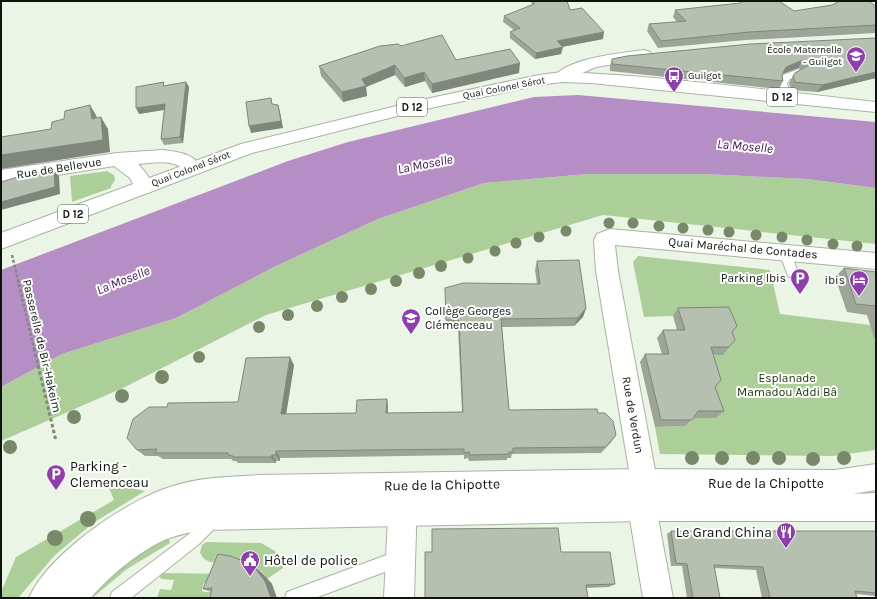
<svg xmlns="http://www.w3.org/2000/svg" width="877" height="599" font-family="Karla,sans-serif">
  <rect width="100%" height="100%" fill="#ebf5e5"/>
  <!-- green -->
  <path fill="#acce98" d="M108 171V172L114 175 115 180 111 186V188L72 202 70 176Z
    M588 174H705L807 179 876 188V203H874L876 204V244L603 215 266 315 125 387 1 441V387L62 354 176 318 276 266 378 219 484 183Z
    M638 256 770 270 780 314 870 325 876 342V450L833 456 660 454 655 427 685 426 691 418 711 361 715 355 673 316 644 317 633 262Z
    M107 483 145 491 93 523 55 555 18 598H1V592L16 557 114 500Z
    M169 539 170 543 127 569 92 598H79L151 543Z
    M206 542 261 543 275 551 284 561 283 568 267 579 261 571 224 563 210 562 204 559 200 553 202 545Z
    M165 573 228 574C217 577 203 577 202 591L205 592H221L220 598H157L160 589 171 590 174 580 162 579 160 578 161 574Z"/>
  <!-- water -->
  <path fill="#b68ec6" d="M578 95 876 122V188L807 179 705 174H588L484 183 378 219 276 266 176 318 62 354 1 387V270L288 161 348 142 534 97Z"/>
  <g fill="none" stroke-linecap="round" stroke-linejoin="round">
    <defs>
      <path id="lane" d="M799 69 803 72 790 79 787 83 791 97 786 100 783 99 779 83 783 75Z
        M785 248 789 249 791 252 798 273 796 276 792 278 788 276 779 252 781 249Z
        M214 511 219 514 222 519 219 524 199 544 131 598H110L112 592 189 534 209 514Z
        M400 550 406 552 408 558 406 564 315 598H285L287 592Z"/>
      <path id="street" d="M644 50 650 52 652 55 650 58 596 67 562 82 556 80 554 77C567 58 622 53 644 50Z
        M162 150C178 152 193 153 202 168L200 173C185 177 187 169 177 165 166 160 149 163 138 164L146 173 154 187 151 192 144 194 137 192 130 178 114 166 1 184V170L117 153Z
        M610 229 876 253V269L615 245 618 271 655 470 656 507 673 598H643L628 507 629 470 596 271 594 240 597 234Z
        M403 483 413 487 417 497 414 598H384L389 497 393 487Z"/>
      <path id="secondary" d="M876 464V490L853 494 876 493V521H642L203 530C192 532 180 534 170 538 145 546 107 578 91 598H29C48 554 128 499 173 486 200 477 230 477 258 475L643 469 835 470Z"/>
      <path id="primary" d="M562 72C667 76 772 91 876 102V112L591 83 562 82 539 85 421 110 252 153 1 249V233L241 144 421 100 539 75Z"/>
    </defs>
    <!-- lane casing -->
    <use href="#lane" stroke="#a9b3a4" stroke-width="2"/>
    <!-- street casing -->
    <use href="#street" stroke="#a9b3a4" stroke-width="2"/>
    <!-- secondary casing -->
    <use href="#secondary" stroke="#a9b3a4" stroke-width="2"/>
    <!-- primary casing -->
    <use href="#primary" stroke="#a9b3a4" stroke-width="2"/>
    <!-- path-far1 -->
    <path stroke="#81887d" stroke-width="2.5" stroke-dasharray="3 2" stroke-linecap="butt" d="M12 255 34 349"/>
    <!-- path -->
    <path stroke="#81887d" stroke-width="3" stroke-dasharray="3.5 2.5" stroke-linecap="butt" d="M34 348 56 441"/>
    <!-- lane -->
    <use href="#lane" fill="#fff" fill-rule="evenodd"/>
    <!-- street -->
    <use href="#street" fill="#fff" fill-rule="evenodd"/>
    <!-- secondary -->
    <use href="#secondary" fill="#fff" fill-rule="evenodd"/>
    <!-- primary -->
    <use href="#primary" fill="#fff" fill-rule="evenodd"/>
  </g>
  <!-- trees -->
  <g fill="#78896a">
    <circle cx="609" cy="223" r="5.5"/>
    <circle cx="633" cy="223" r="5.5"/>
    <circle cx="659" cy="226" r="5.5"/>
    <circle cx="683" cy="228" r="5.5"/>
    <circle cx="708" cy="230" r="5.5"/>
    <circle cx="566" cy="231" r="5.5"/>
    <circle cx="729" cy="232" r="5.5"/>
    <circle cx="756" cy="235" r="5.5"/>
    <circle cx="539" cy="237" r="5.5"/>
    <circle cx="782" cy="237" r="5.5"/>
    <circle cx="807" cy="240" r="5.5"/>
    <circle cx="516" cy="243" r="5.5"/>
    <circle cx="833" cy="244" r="5.5"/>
    <circle cx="857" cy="246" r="5.5"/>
    <circle cx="495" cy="251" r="5.5"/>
    <circle cx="468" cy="258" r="5.5"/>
    <circle cx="441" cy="266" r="6"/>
    <circle cx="419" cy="273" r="6"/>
    <circle cx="396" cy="281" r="6"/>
    <circle cx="371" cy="289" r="6"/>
    <circle cx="342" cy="297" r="6"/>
    <circle cx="317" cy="306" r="6"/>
    <circle cx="288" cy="315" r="6"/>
    <circle cx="259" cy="327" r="6"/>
    <circle cx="199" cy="357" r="6"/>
    <circle cx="162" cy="377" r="7"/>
    <circle cx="122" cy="396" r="7"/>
    <circle cx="74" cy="417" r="7"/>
    <circle cx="10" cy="447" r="7"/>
    <circle cx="692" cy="458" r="7"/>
    <circle cx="722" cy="458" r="7"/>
    <circle cx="753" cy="458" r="7"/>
    <circle cx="779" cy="458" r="7"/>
    <circle cx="844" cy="458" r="7"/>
    <circle cx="813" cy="459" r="7"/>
    <circle cx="88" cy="519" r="8"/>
    <circle cx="55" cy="538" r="8"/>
  </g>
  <!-- wall -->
  <path fill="#9da598" d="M531 1H567L570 10 603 39 562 47 561 54 535 59 510 38V32L514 30 503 22 504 16 532 5Z
    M876 5V33L746 40 658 48 647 31 649 24 677 22 673 17 675 10 794 11Z
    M876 38V78L817 92 791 90 789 83 793 76 801 70 798 68 782 74 783 81 779 89 610 71V66L612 59Z
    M401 46 456 60 519 73 432 93 425 81 405 87 395 75 366 87 367 96 343 102 321 76 319 66Z
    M186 82 189 87 183 143 164 145 161 139 164 110 139 114 165 86Z
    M537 261 586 308 583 317 574 326 502 327 509 410 598 413 616 435 601 453 512 454 511 458H507V460L469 461 468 458 464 459V455L280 458V461H276V463H238L236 461H233L231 459H163L158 456H145L137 450 167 407 238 402 294 365 286 414 356 413 387 399 388 407V413L462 412 458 328 446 329 445 288 537 284 535 270Z
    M844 268 876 272V338H874L867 315 847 312 835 277Z
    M678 308 732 332 729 347 723 355H714L715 387 724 411 716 418H693L685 426 655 427 640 362 645 354H662L657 338 663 330H677L673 316Z
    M671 531H876V596L856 594 857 598H762L756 570 714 568 720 598H687L682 566H671L667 534Z
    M561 552 615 584 609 587 586 588Z
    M261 572 272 584 211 592 203 589Z"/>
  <!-- shaded-wall -->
  <path fill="#7f867c" d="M604 32 603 39 556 48 557 41Z
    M563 47 561 54 535 59 536 53Z
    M803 60 798 68 782 74 786 67Z
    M520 63 519 73 432 93V84Z
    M395 65V75L366 87 367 96 343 102 342 92 362 79Z
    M424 72 425 81 405 87 404 78Z
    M876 72V78L817 92 822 85Z
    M186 82 189 87 183 143 180 137Z
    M165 104 168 109 139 114 136 108Z
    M90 105 97 117 92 119Z
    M278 105 280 112 283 128 251 133 249 126Z
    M101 117 108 129 110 152 1 169V155Z
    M54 170 59 176 60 194 1 210V202Z
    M586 308 583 317 574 326 578 318Z
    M290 357 294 365 285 421 281 414Z
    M387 399 388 407 387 420 386 413Z
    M616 435 611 442 601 453Z
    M276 451 280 458V461L276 455Z
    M272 455 276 461V463L271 457Z
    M254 567 261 572 272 584 277 598H271Z"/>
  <!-- building -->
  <path fill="#b6c0b1" stroke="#7f867c" d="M534 1H567L570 10 582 8 604 32 557 41 563 47 536 53 510 32 520 28 504 16 534 4Z
    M743 1H779L794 11 832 5 840 1H869L874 5H876V25L749 32 661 41 649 24 686 21 675 10 740 3Z
    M442 35 456 60 510 49 520 63 432 84 424 72 404 78 395 65 362 79 366 86 342 92 319 66 380 46 398 44 401 46Z
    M876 38V72L822 85 795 82 793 76 795 73 809 65 803 60 786 67 782 75 783 81 612 64V59L627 56 750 44Z
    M164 82 163 86 186 82 180 137 161 139 165 104 136 108V87Z
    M271 98 272 104 278 105 281 121 249 126 246 102Z
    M90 105 92 119 101 117 103 140 1 155V137L51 129 52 122 64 119 65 111Z
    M54 170 55 187 1 202V182L31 173Z
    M579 260 586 308 578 318 501 319 509 410 597 409 598 413H605L613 421 616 435 606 447 513 448V452H509V454L470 455 469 452 464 453V449L276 451V455H272L271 457H233V456L228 455V453H155L157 449 137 450 127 438 133 419 149 407H167L168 403 238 402 246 358 290 357 281 414 356 413 357 400 387 399 386 413 463 412 459 320H446L445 288 463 283 540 284 537 261Z
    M844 268 876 272V306L856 304Z
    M729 307 737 326 732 332 735 340 729 347H711L721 380 715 387 724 411H698L692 420H661L645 354H669L663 330H685L678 308Z
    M558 528 561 552H610L615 584 586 585 588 598H425V552H432V529Z
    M671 531H876V593L855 591 857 598H770L763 567 714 565 720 598H693L687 564 676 563Z
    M218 554 230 556 246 562 254 567 265 581 271 598H210L212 588 203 589Z"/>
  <!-- icons -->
  <defs>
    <symbol id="school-pin" viewBox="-11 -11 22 30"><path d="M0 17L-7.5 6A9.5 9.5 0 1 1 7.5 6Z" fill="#8f3ead" stroke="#fdfffc"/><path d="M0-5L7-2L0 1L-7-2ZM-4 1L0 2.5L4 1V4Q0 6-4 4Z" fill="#fff"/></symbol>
    <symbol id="bus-pin" viewBox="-11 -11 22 30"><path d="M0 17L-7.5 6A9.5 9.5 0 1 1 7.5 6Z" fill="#8f3ead" stroke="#fdfffc"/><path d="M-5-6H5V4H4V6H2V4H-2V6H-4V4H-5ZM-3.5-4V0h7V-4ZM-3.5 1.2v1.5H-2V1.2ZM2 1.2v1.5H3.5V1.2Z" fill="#fff"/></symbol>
    <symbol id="parking-pin" viewBox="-11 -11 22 30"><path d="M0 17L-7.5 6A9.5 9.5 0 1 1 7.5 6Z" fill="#8f3ead" stroke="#fdfffc"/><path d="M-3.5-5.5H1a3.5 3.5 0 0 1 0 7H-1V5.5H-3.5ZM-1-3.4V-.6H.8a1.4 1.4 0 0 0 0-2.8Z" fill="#fff"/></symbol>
    <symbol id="hotel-pin" viewBox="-11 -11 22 30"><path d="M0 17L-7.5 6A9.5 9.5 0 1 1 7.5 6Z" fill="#8f3ead" stroke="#fdfffc"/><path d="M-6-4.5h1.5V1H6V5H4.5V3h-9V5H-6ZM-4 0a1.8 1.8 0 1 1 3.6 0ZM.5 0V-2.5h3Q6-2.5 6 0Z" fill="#fff"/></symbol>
    <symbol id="restaurant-pin" viewBox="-11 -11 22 30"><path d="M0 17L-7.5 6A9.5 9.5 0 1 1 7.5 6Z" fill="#8f3ead" stroke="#fdfffc"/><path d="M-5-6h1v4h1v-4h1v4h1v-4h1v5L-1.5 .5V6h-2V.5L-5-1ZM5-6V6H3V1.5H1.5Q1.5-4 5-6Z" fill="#fff"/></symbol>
    <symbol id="civic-pin" viewBox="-11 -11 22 30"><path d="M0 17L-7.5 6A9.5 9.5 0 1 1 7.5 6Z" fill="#8f3ead" stroke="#fdfffc"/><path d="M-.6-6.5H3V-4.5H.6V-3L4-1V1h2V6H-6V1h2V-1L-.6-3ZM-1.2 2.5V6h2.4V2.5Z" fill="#fff"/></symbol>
  </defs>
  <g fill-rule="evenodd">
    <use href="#school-pin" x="845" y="45" width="22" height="30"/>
    <use href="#bus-pin" x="663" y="65" width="22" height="30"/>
    <use href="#parking-pin" x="789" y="267" width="22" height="30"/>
    <use href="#hotel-pin" x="848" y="269" width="22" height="30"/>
    <use href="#school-pin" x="400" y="307" width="22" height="30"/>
    <use href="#parking-pin" x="45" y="463" width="22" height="30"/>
    <use href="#restaurant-pin" x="775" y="521" width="22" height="30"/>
    <use href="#civic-pin" x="239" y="549" width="22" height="30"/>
  </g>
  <g text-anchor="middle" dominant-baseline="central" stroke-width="4" stroke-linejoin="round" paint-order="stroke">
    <!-- far-poi labels -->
    <g font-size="10" fill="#0f130d" stroke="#fdfffc" text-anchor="end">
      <text x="842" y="50">École Maternelle<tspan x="842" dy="12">- Guilgot</tspan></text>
      <text x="688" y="76" text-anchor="start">Guilgot</text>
    </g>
    <!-- far-street labels -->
    <g font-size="10" fill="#0f130d" stroke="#fdfffc">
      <text transform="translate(504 88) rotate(-11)">Quai Colonel Sérot</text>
      <text transform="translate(191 169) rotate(-21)">Quai Colonel Sérot</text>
    </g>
    <!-- shield labels -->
    <g fill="#fdfffc" stroke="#565a55" stroke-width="1">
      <rect x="767" y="88" width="30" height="18" rx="3"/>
      <rect x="397" y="98" width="30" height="18" rx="3"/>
      <rect x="58" y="205" width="30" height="18" rx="3"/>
    </g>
    <g font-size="11" font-weight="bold" fill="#0f130d">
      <text x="782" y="97">D 12</text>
      <text x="412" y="107">D 12</text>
      <text x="73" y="214">D 12</text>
    </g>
    <!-- street labels -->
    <g font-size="12" fill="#0f130d" stroke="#fdfffc">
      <text transform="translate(59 168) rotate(-9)">Rue de Bellevue</text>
      <text transform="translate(743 248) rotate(5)">Quai Maréchal de Contades</text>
      <text transform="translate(42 346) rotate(77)">Passerelle de Bir-Hakeim</text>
      <text transform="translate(633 415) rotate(80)">Rue de Verdun</text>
    </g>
    <!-- poi labels -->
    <g font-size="12" fill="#0f130d" stroke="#fdfffc" text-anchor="end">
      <text x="786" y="278">Parking Ibis</text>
      <text x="845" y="280">ibis</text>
      <text x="425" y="311" text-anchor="start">Collège Georges<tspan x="425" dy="14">Clémenceau</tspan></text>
    </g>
    <!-- park labels -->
    <g font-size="12" fill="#1a3106" stroke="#fdfffc">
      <text x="787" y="378">Esplanade<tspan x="787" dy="14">Mamadou Addi Bâ</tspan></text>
    </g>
    <!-- water labels -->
    <g font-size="13" font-style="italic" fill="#461257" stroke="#fdfffc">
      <text transform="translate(745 146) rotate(5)">La Moselle</text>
      <text transform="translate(425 164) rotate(-11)">La Moselle</text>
      <text transform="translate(123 280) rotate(-22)">La Moselle</text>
    </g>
    <!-- near-poi labels -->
    <g font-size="14" fill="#0f130d" stroke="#fdfffc" text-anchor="start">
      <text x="70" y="466">Parking -<tspan x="70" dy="16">Clemenceau</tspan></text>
      <text x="772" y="532" text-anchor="end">Le Grand China</text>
      <text x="264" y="560">Hôtel de police</text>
    </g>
    <!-- near-street labels -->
    <g font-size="14" fill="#0f130d" stroke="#fdfffc">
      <text x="766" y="483">Rue de la Chipotte</text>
      <text transform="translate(442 485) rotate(-1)">Rue de la Chipotte</text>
    </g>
  </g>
  <!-- border -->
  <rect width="877" height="599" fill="none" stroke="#0f130d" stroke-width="4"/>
</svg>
